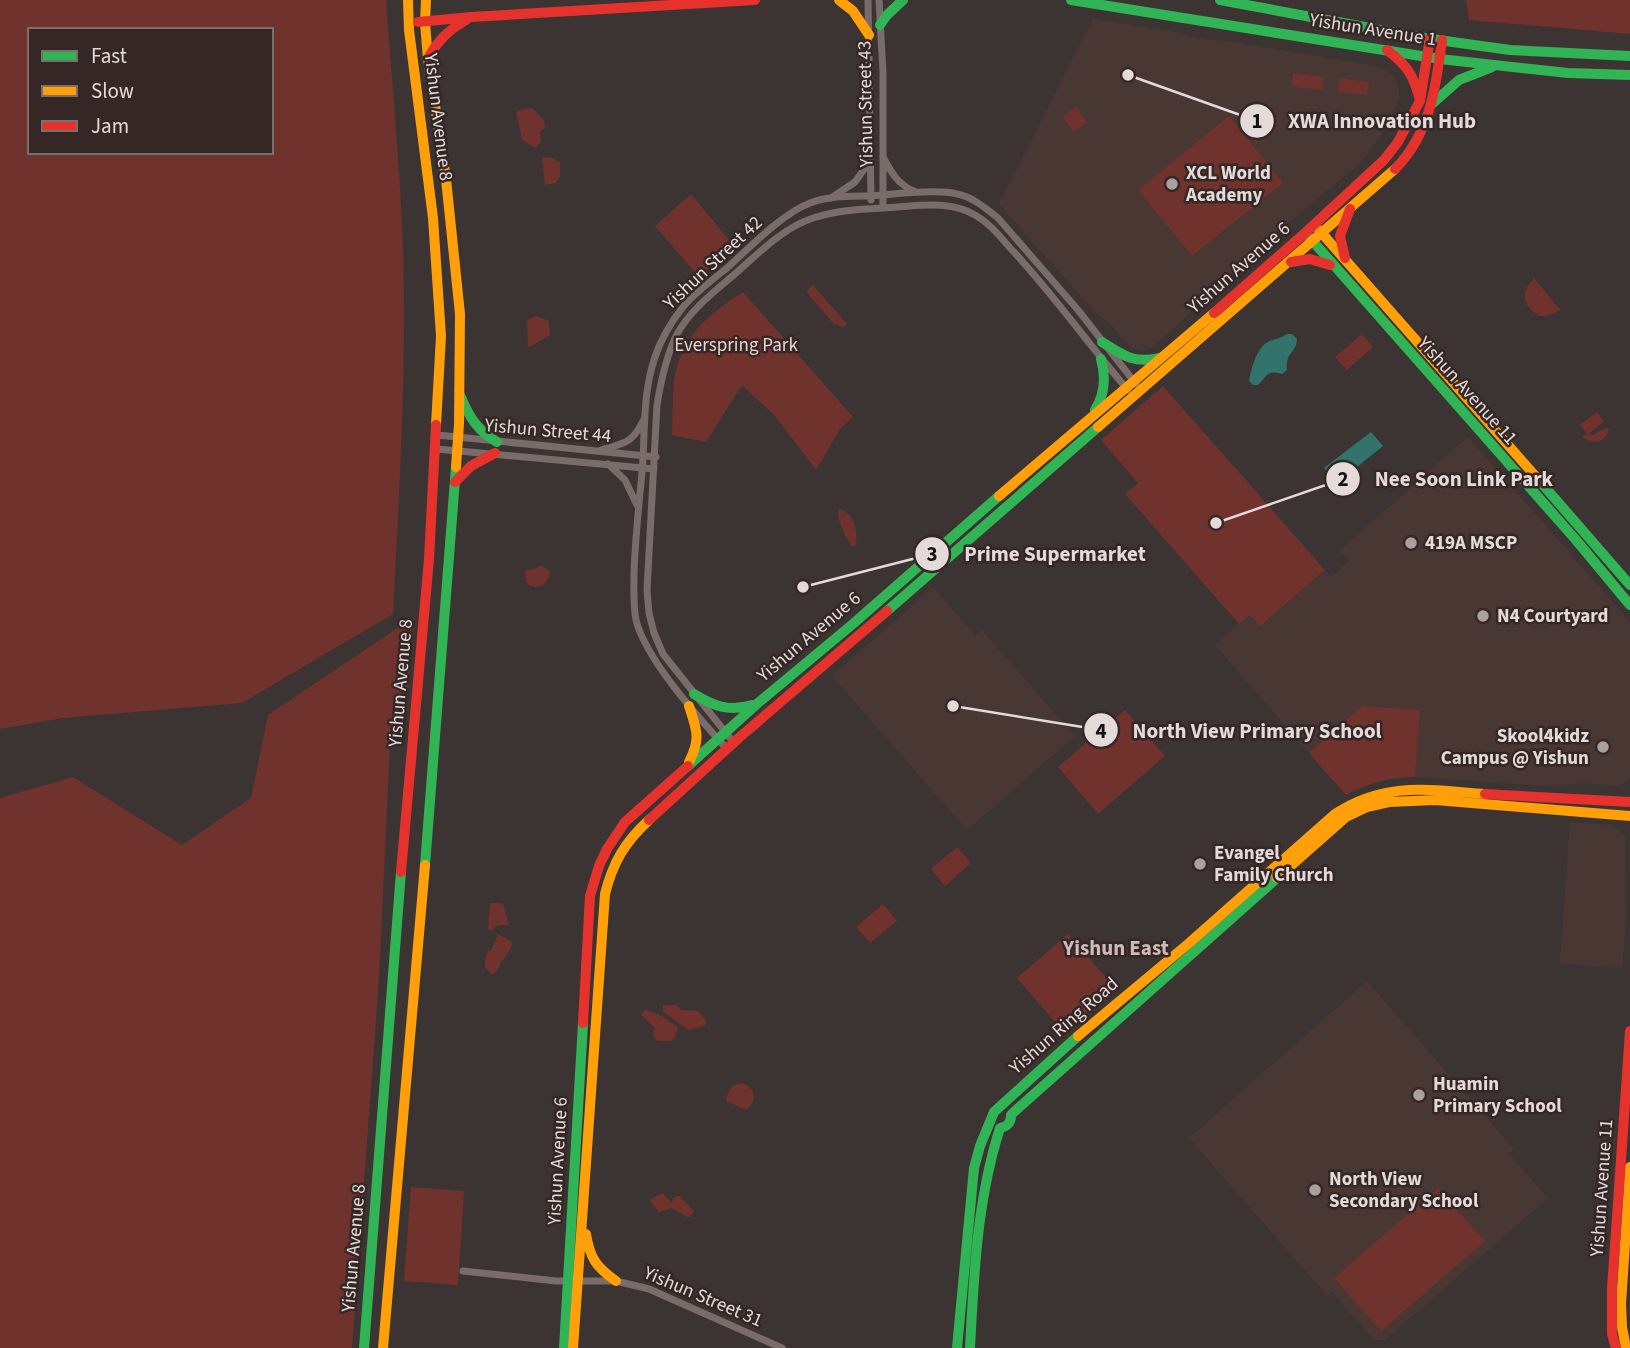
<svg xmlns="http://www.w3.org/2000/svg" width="1630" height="1348" font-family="'Source Sans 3',sans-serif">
  <rect width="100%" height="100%" fill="#3c3432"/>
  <!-- built -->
  <path fill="#493734" d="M1093 19 1182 33 1198 38 1240 43 1381 67 1392 75 1397 82 1399 91V99L1390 120 1378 140 1359 164 1252 253 1233 273 1215 286 1183 320 1151 348 1143 351 1134 349 1128 345 1113 327 1094 311 999 204Z
    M1468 437 1620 610 1630 625V778L1623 784 1616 786 1583 783 1544 786 1415 777 1419 710 1362 707 1309 753 1215 645 1250 614 1260 626 1325 570 1331 577 1349 561 1340 550Z
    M933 587 975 635 982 630 1075 736 967 830 832 676Z
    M1570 822 1610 825 1621 831 1625 837 1626 919 1622 968 1560 964Z
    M1367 981 1514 1149 1509 1154 1548 1198 1385 1340H1374L1332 1292 1327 1296 1189 1138Z"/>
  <!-- green -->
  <path fill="#6f322c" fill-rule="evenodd" d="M0 0H386C392 83 400 166 403 249 407 371 399 493 393 614L242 703 63 718 0 729ZM30 30H271V152H30Z
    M1466 0H1630V34L1469 20Z
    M1293 73 1323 77 1322 90 1292 87Z
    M1339 78 1369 82 1367 95 1338 92Z
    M1076 107 1087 122 1074 132 1063 117Z
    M532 108 544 120 545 127 540 132 541 142 535 148 522 140 516 112 523 109Z
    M1229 116 1283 183 1192 256 1138 190Z
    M542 157 553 158 560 163V176L556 183 545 185Z
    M691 194 734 246 699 277 655 226Z
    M1534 278 1560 310C1553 315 1547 316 1539 316 1522 305 1520 293 1534 278Z
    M813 285 847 324 844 327 834 324 808 294 807 290Z
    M743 292 853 417 840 429 816 470 775 416 743 386 740 388 706 442 672 435C673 418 672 385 676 369 688 330 711 313 743 292Z
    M536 316 549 321 550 335 528 348 527 320Z
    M1362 334 1373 347 1347 370 1335 357Z
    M1163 386 1325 570 1260 626 1250 615 1239 624 1125 494 1138 483 1101 440Z
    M1597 412 1604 421 1588 435H1594C1598 431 1603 428 1609 428 1607 443 1593 445 1582 437L1587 434 1580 425Z
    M840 509C844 511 847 512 850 516 856 523 858 538 855 546H852C845 538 837 520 838 510Z
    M541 565 550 571C549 582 542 590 530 586L526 581 525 572 526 570 535 569Z
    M414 617 406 716 390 743 379 978 352 1348H0V798L73 777 182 845 251 798 268 715Z
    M1362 706 1420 710 1415 777C1390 777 1368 783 1346 795L1309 753Z
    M1125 710 1165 756 1098 814 1058 767Z
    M957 847 971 863 945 886 931 869Z
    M490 903H503L509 925H498L492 930 488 929Z
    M883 904 897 921 870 943 856 927Z
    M498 934 511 941 512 946 504 960 501 962 499 968 492 975 485 967V958L488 951H491Z
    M1068 934 1117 990 1066 1035 1017 978Z
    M663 1005H677L681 1010 698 1011 706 1020 705 1026 689 1030 663 1012Z
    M645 1009 660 1015 678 1027 675 1037 671 1041H658L653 1036 654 1027 641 1015Z
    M741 1083C756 1086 758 1102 746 1110L726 1101C728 1091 731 1085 741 1083Z
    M411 1187 464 1191 458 1285 404 1281Z
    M1438 1188 1485 1241 1381 1331 1334 1278Z
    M660 1194H663L672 1203 673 1198 677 1196H680L694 1211 690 1217H687L672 1208 659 1212 649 1200Z"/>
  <!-- water -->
  <path fill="#32736b" d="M1287 334H1292L1297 339C1296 354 1285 352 1287 370L1282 374C1266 370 1268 375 1258 385H1253L1249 381C1251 370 1256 350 1266 343 1273 339 1280 339 1287 334Z
    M1371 432 1383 446 1337 483 1324 468Z"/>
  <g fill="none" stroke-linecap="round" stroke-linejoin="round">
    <!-- street -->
    <path stroke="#796c6a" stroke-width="7" d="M868 0 871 200
      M879 0 883 72V207
      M883 157C891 172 898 185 914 191
      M831 198 855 182 870 161
      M437 435 656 457
      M437 449 654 469
      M601 450C624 443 632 444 643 421
      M608 464 625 480 637 505
      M734 743 663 654 654 633 649 613 647 590 657 405C661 380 666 356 677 334 691 309 715 291 736 273 760 252 783 228 813 218 841 209 869 209 897 207 923 205 952 201 975 215 991 224 1001 238 1013 251 1054 295 1089 345 1128 390
      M727 749C699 718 646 660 636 620 633 605 634 589 634 573 635 543 638 513 641 483 646 442 641 397 655 357 661 339 671 322 683 307 696 292 712 280 727 268 749 248 783 213 810 203 832 194 860 197 883 195 902 193 940 189 957 194 973 197 985 208 998 218L1078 310 1136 384
      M463 1271 556 1281H616L649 1289 782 1348"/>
    <!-- fast -->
    <path stroke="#30b455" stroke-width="10" d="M1071 0 1440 59 1568 73 1630 75
      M1220 0 1424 38 1510 50 1630 56
      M880 25 887 15 903 0
      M1433 103 1459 80 1492 67
      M1310 238 1576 540 1630 605
      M1102 342C1123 355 1133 364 1159 358
      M461 397C469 417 478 431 497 442
      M1095 410C1105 394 1106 377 1101 359
      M1537 478 1630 585
      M887 611 1098 427
      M694 694C713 706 729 712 752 705
      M688 766 758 703 854 623 999 496
      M425 865 456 467
      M364 1348 401 872
      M564 1348 583 1023
      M957 1348 974 1168 980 1146 994 1112 1078 1036
      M970 1348C974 1273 977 1200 1000 1128 1008 1126 1011 1123 1011 1115L1015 1111 1277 878"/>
    <!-- slow -->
    <path stroke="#ff9f0a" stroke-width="10" d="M408 0 409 30 433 218 441 336 436 425
      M426 0 425 23 428 59 446 179 460 314 459 424 456 467
      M839 0 853 11 869 35
      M1319 230 1537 478
      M1098 427 1395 169
      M999 496 1214 313
      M689 706C697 730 701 739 689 762
      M1277 878 1346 817 1367 807 1389 802 1435 800 1630 816
      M1078 1036 1188 944 1335 814C1385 781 1429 790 1485 794
      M586 1234C590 1258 596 1267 616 1281
      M383 1348 425 865
      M573 1348 605 894C613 862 625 842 649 820
      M1626 1348 1622 1327 1621 1304 1630 1167"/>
    <!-- jam -->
    <path stroke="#e5322d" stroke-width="10" d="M418 22 471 17 755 0
      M1387 50C1408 66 1414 76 1420 101
      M429 57C438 40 449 30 466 20
      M1395 169C1430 134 1436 87 1442 40
      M1345 258 1340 236 1350 209
      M1291 262 1310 259 1330 265
      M1214 313 1305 233 1384 160 1398 142 1420 101 1430 38
      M455 482 471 466 495 453
      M1485 794 1630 802
      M649 820 741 736 887 611
      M401 872 429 559 436 425
      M583 1023 590 896 599 866 607 849 625 822 688 766
      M1616 1348 1612 1334V1288L1630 1031"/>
  </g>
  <!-- markers -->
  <g fill="#a9a09f" stroke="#342725" stroke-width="2.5">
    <circle cx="1172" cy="184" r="7"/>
    <circle cx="1411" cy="543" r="7"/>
    <circle cx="1483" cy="616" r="7"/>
    <circle cx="1603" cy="747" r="7"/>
    <circle cx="1200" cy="864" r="7"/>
    <circle cx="1419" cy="1095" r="7"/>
    <circle cx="1315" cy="1190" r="7"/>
  </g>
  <g text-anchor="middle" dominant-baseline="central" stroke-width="5" stroke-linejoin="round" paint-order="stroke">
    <!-- street labels -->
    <g font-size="19" fill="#e3dad9" stroke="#342725">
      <text transform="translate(1373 30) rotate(9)">Yishun Avenue 1</text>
      <text transform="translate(866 104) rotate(-91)">Yishun Street 43</text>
      <text transform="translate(438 117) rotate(83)">Yishun Avenue 8</text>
      <text transform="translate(713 263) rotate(-43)">Yishun Street 42</text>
      <text transform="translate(1239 268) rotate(-41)">Yishun Avenue 6</text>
      <text transform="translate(1467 391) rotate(48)">Yishun Avenue 11</text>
      <text transform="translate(548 431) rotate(5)">Yishun Street 44</text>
      <text transform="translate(809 637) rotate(-40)">Yishun Avenue 6</text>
      <text transform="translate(401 683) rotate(-85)">Yishun Avenue 8</text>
      <text transform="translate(1064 1026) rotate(-41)">Yishun Ring Road</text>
      <text transform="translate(558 1161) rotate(-87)">Yishun Avenue 6</text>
      <text transform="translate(1602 1188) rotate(-86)">Yishun Avenue 11</text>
      <text transform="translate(354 1248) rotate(-85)">Yishun Avenue 8</text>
      <text transform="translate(703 1297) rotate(23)">Yishun Street 31</text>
    </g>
    <!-- poi labels -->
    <g font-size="19" font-weight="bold" fill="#e3dad9" stroke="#342725" text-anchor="start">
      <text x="1186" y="173">XCL World<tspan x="1186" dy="22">Academy</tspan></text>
      <text x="1425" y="543">419A MSCP</text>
      <text x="1497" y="616">N4 Courtyard</text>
      <text x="1589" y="736" text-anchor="end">Skool4kidz<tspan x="1589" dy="22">Campus @ Yishun</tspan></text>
      <text x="1214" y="853">Evangel<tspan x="1214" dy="22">Family Church</tspan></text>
      <text x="1433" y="1084">Huamin<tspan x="1433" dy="22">Primary School</tspan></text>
      <text x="1329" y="1179">North View<tspan x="1329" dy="22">Secondary School</tspan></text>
    </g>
    <!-- park labels -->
    <g font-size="19" fill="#edd3ce" stroke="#342725">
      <text x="736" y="345">Everspring Park</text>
    </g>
    <!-- neighbourhood labels -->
    <g font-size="21" font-weight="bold" fill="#cdbbb9" stroke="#342725">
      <text x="1116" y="948">Yishun East</text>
    </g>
  </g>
  <!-- callouts -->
  <path fill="none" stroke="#e3dad9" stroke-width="2.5" d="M1128 75L1257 121M1216 523L1343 479M803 587L932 554M953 706L1101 730"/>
  <g fill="#e3dad9" stroke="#342725" stroke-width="2.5">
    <circle cx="1128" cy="75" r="7"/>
    <circle cx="1216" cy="523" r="7"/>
    <circle cx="803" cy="587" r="7"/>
    <circle cx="953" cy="706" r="7"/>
    <circle cx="1257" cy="121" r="18"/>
    <circle cx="1343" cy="479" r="18"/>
    <circle cx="932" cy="554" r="18"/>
    <circle cx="1101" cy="730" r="18"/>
  </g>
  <g font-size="21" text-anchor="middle" font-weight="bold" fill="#111">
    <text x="1257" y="128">1</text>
    <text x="1343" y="486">2</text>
    <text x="932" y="561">3</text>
    <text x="1101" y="738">4</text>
  </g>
  <g font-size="21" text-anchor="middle" font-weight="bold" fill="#e3dad9" stroke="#342725" stroke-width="5" stroke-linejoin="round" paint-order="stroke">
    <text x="1382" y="128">XWA Innovation Hub</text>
    <text x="1464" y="486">Nee Soon Link Park</text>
    <text x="1055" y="561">Prime Supermarket</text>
    <text x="1257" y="738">North View Primary School</text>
  </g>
  <!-- legend -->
  <rect x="28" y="28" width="245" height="126" fill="#342725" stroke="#7a6f6d" stroke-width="2"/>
  <rect x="42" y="51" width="35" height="10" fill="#30b455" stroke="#7a6f6d" stroke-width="2"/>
  <text x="91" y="63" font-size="21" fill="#e3dad9">Fast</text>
  <rect x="42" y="86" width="35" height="10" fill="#ff9f0a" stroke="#7a6f6d" stroke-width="2"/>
  <text x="91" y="98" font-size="21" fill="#e3dad9">Slow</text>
  <rect x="42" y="121" width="35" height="10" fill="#e5322d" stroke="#7a6f6d" stroke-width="2"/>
  <text x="91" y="133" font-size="21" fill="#e3dad9">Jam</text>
</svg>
